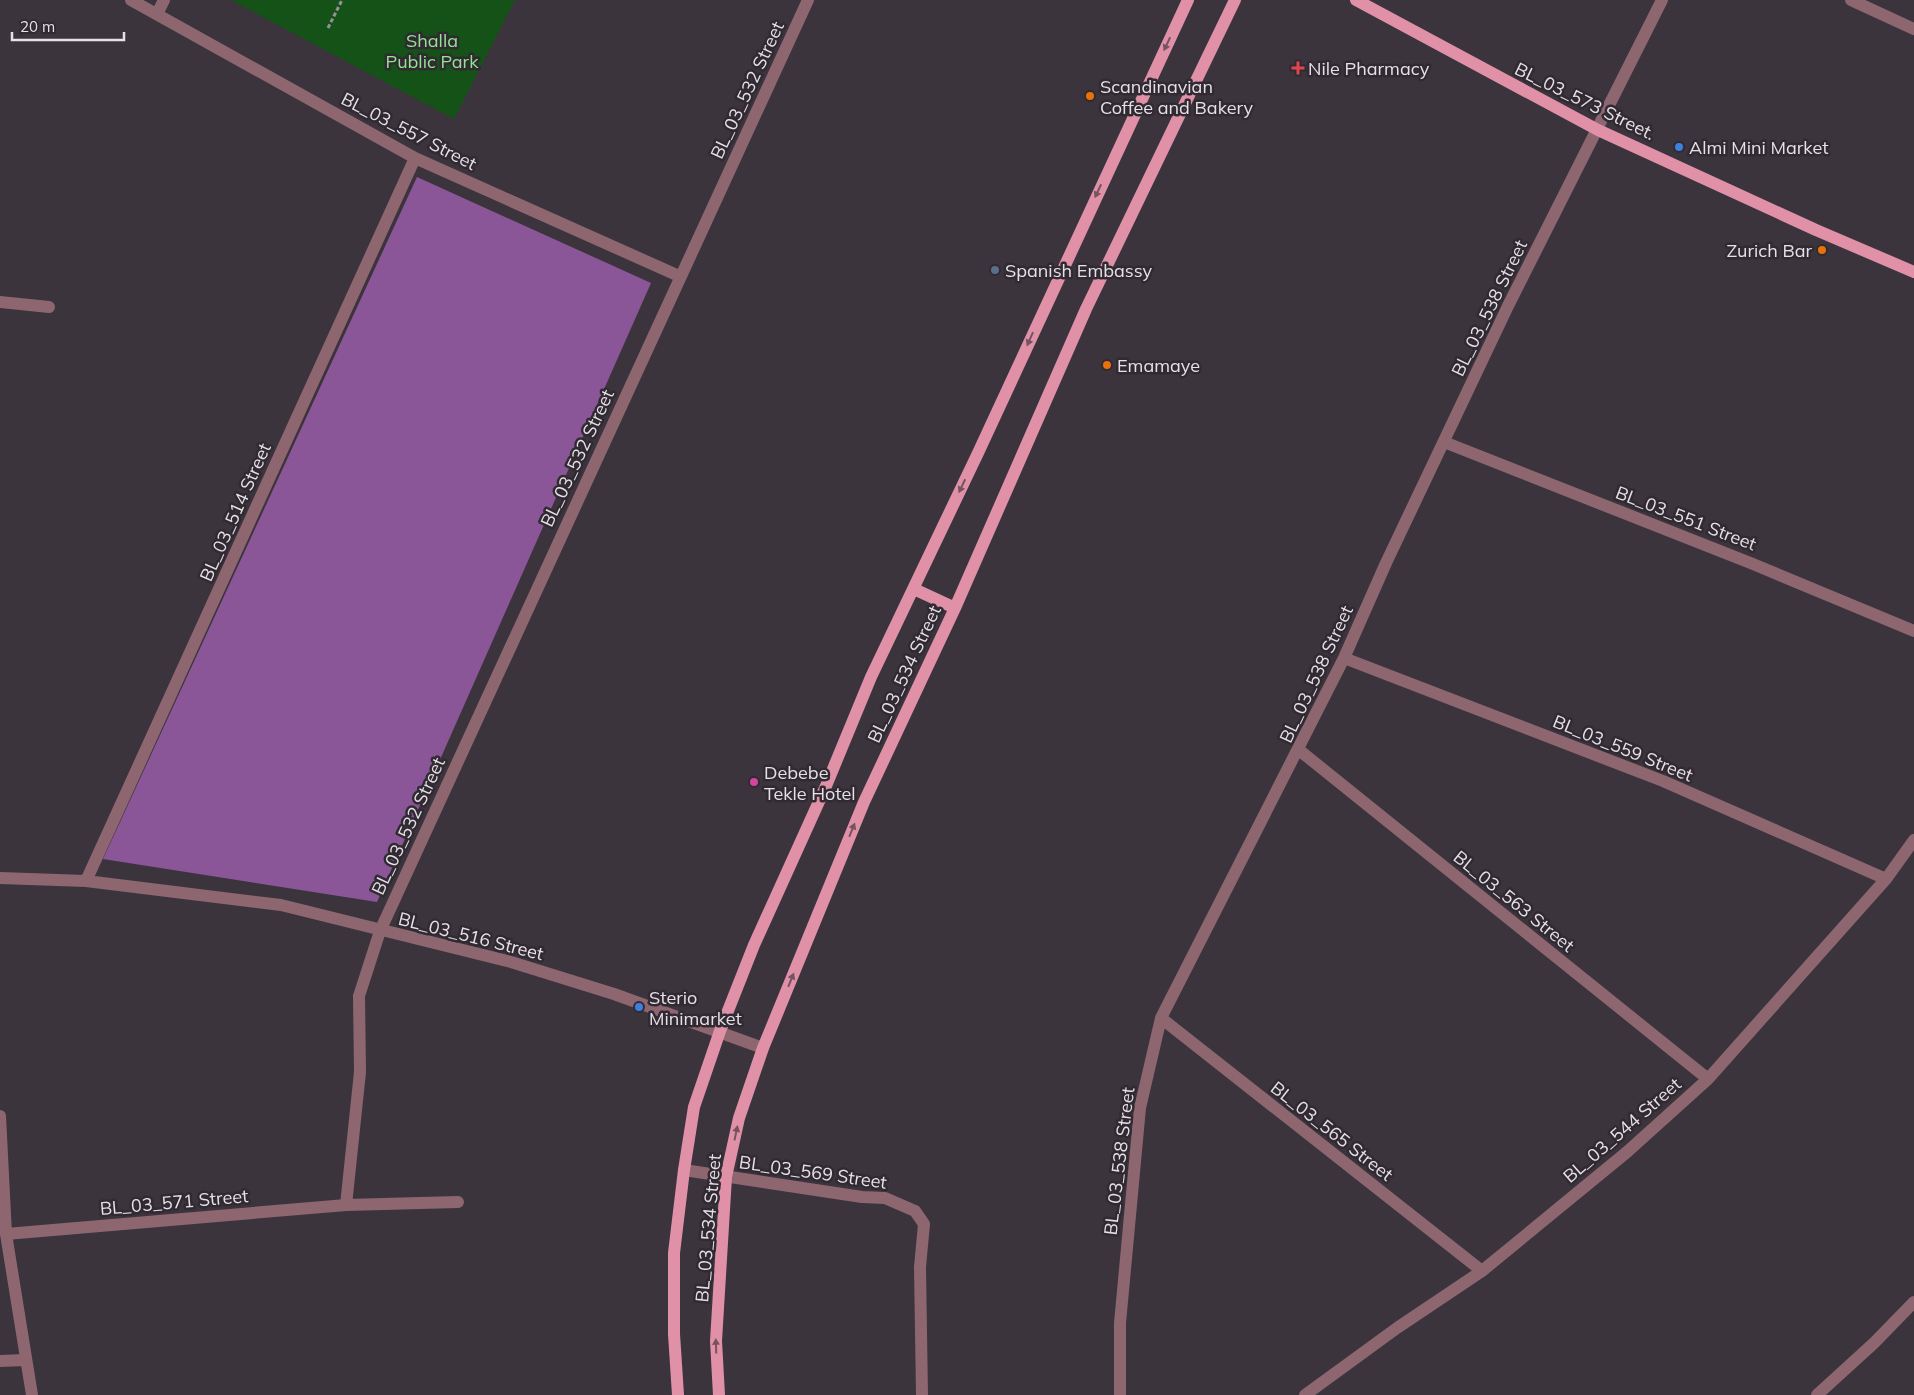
<svg xmlns="http://www.w3.org/2000/svg" width="1914" height="1395" font-family="Mulish,sans-serif">
  <rect width="100%" height="100%" fill="#3b343d"/>
  <!-- park -->
  <path fill="#155218" d="M231 0H515L454 119Z"/>
  <!-- building -->
  <path fill="#8a5698" d="M417 177 651 283 377 902 103 859Z"/>
  <g fill="none" stroke-linecap="round" stroke-linejoin="round">
    <!-- path -->
    <path stroke="#969097" stroke-width="3" stroke-dasharray="4 2.5" stroke-linecap="butt" d="M328 28 342 0"/>
    <!-- minor -->
    <path stroke="#8d6670" stroke-width="12" d="M131 0 415 158 679 276
      M1851 0 1914 29
      M157 14 164 0
      M0 302 49 307
      M1444 442 1753 564 1914 631
      M1344 658 1663 781 1886 879
      M1299 750 1708 1079
      M0 878 86 881 281 905 511 962 614 994 763 1048
      M86 881 415 158
      M1161 1018 1482 1271
      M0 1116 6 1234 32 1395
      M684 1170 862 1197 885 1198 915 1211 924 1224 920 1267 922 1395
      M346 1205 360 1072 359 996 380 931 808 0
      M6 1234 346 1205 458 1202
      M0 1361 25 1360
      M1120 1395V1323L1140 1108 1161 1018 1344 658 1386 563 1508 306 1662 0
      M1305 1395 1397 1328 1482 1271 1627 1152 1708 1079 1886 879 1914 840
      M1817 1395 1874 1343 1914 1302"/>
    <!-- major -->
    <path stroke="#e091a8" stroke-width="12" d="M1356 0 1598 130 1816 230 1914 272
      M914 589 955 608
      M678 1395 674 1334V1253L684 1170 694 1107 720 1031 754 945 826 786 871 677 978 453 1188 0
      M719 1395 716 1341 726 1177 739 1118 763 1048 864 802 955 608 1086 309 1235 0"/>
  </g>
  <!-- one-way arrows -->
  <defs><path id="oneway-solid" d="M-6-.8H1V-3.2L6.5 0L1 3.2V.8H-6Z" transform="scale(1.25)"/></defs>
  <g fill="#775361">
    <use href="#oneway-solid" transform="translate(1167 44) rotate(115)"/>
    <use href="#oneway-solid" transform="translate(1098 191) rotate(115)"/>
    <use href="#oneway-solid" transform="translate(1030 339) rotate(114)"/>
    <use href="#oneway-solid" transform="translate(962 486) rotate(115)"/>
    <use href="#oneway-solid" transform="translate(852 830) rotate(-68)"/>
    <use href="#oneway-solid" transform="translate(791 980) rotate(-68)"/>
    <use href="#oneway-solid" transform="translate(736 1133) rotate(-78)"/>
    <use href="#oneway-solid" transform="translate(716 1346) rotate(-92)"/>
  </g>
  <!-- markers -->
  <path fill="#e0444e" stroke="#312a32" stroke-width="2" d="M1295.5 60.5h5v5h5v5h-5v5h-5v-5h-5v-5h5z"/>
  <g fill="#e8710a" stroke="#312a32" stroke-width="2">
    <circle cx="1090" cy="96" r="5"/>
    <circle cx="1822" cy="250" r="5"/>
    <circle cx="1107" cy="365" r="5"/>
  </g>
  <g fill="#3f7fe0" stroke="#312a32" stroke-width="2">
    <circle cx="1679" cy="147" r="5"/>
    <circle cx="639" cy="1007" r="5"/>
  </g>
  <circle fill="#5c6f8a" stroke="#312a32" stroke-width="2" cx="995" cy="270" r="5"/>
  <circle fill="#d1479c" stroke="#312a32" stroke-width="2" cx="754" cy="782" r="5"/>
  <g text-anchor="middle" dominant-baseline="central" stroke-width="5" stroke-linejoin="round" paint-order="stroke">
    <!-- park labels -->
    <g font-size="18" fill="#90e68f" stroke="#312a32">
      <text x="432" y="40">Shalla<tspan x="432" dy="21">Public Park</tspan></text>
    </g>
    <!-- poi labels -->
    <g font-size="18" fill="#e6e1e7" stroke="#312a32" text-anchor="start">
      <text x="1308" y="68">Nile Pharmacy</text>
      <text x="1100" y="86">Scandinavian<tspan x="1100" dy="21">Coffee and Bakery</tspan></text>
      <text x="1689" y="147">Almi Mini Market</text>
      <text x="1812" y="250" text-anchor="end">Zurich Bar</text>
      <text x="1005" y="270">Spanish Embassy</text>
      <text x="1117" y="365">Emamaye</text>
      <text x="764" y="772">Debebe<tspan x="764" dy="21">Tekle Hotel</tspan></text>
      <text x="649" y="997">Sterio<tspan x="649" dy="21">Minimarket</tspan></text>
    </g>
    <!-- street labels -->
    <g font-size="18" fill="#e6e1e7" stroke="#312a32">
      <text transform="translate(747 90) rotate(-65)">BL_03_532 Street</text>
      <text transform="translate(1585 101) rotate(26)">BL_03_573 Street.</text>
      <text transform="translate(409 131) rotate(27)">BL_03_557 Street</text>
      <text transform="translate(1489 308) rotate(-64)">BL_03_538 Street</text>
      <text transform="translate(577 458) rotate(-65)">BL_03_532 Street</text>
      <text transform="translate(235 512) rotate(-66)">BL_03_514 Street</text>
      <text transform="translate(1686 518) rotate(21)">BL_03_551 Street</text>
      <text transform="translate(904 674) rotate(-65)">BL_03_534 Street</text>
      <text transform="translate(1316 674) rotate(-65)">BL_03_538 Street</text>
      <text transform="translate(1623 748) rotate(22)">BL_03_559 Street</text>
      <text transform="translate(408 826) rotate(-65)">BL_03_532 Street</text>
      <text transform="translate(1514 901) rotate(39)">BL_03_563 Street</text>
      <text transform="translate(471 936) rotate(14)">BL_03_516 Street</text>
      <text transform="translate(1622 1130) rotate(-41)">BL_03_544 Street</text>
      <text transform="translate(1332 1131) rotate(38)">BL_03_565 Street</text>
      <text transform="translate(1119 1161) rotate(-83)">BL_03_538 Street</text>
      <text transform="translate(813 1172) rotate(8)">BL_03_569 Street</text>
      <text transform="translate(174 1202) rotate(-5)">BL_03_571 Street</text>
      <text transform="translate(708 1228) rotate(-85)">BL_03_534 Street</text>
    </g>
  </g>
  <!-- scale -->
  <path d="M12 32v8h112v-8" fill="none" stroke="#e6e1e7" stroke-width="2.5"/>
  <text x="20" y="32" font-size="15" fill="#e6e1e7" stroke="#312a32" stroke-width="4" paint-order="stroke">20 m</text>
</svg>
